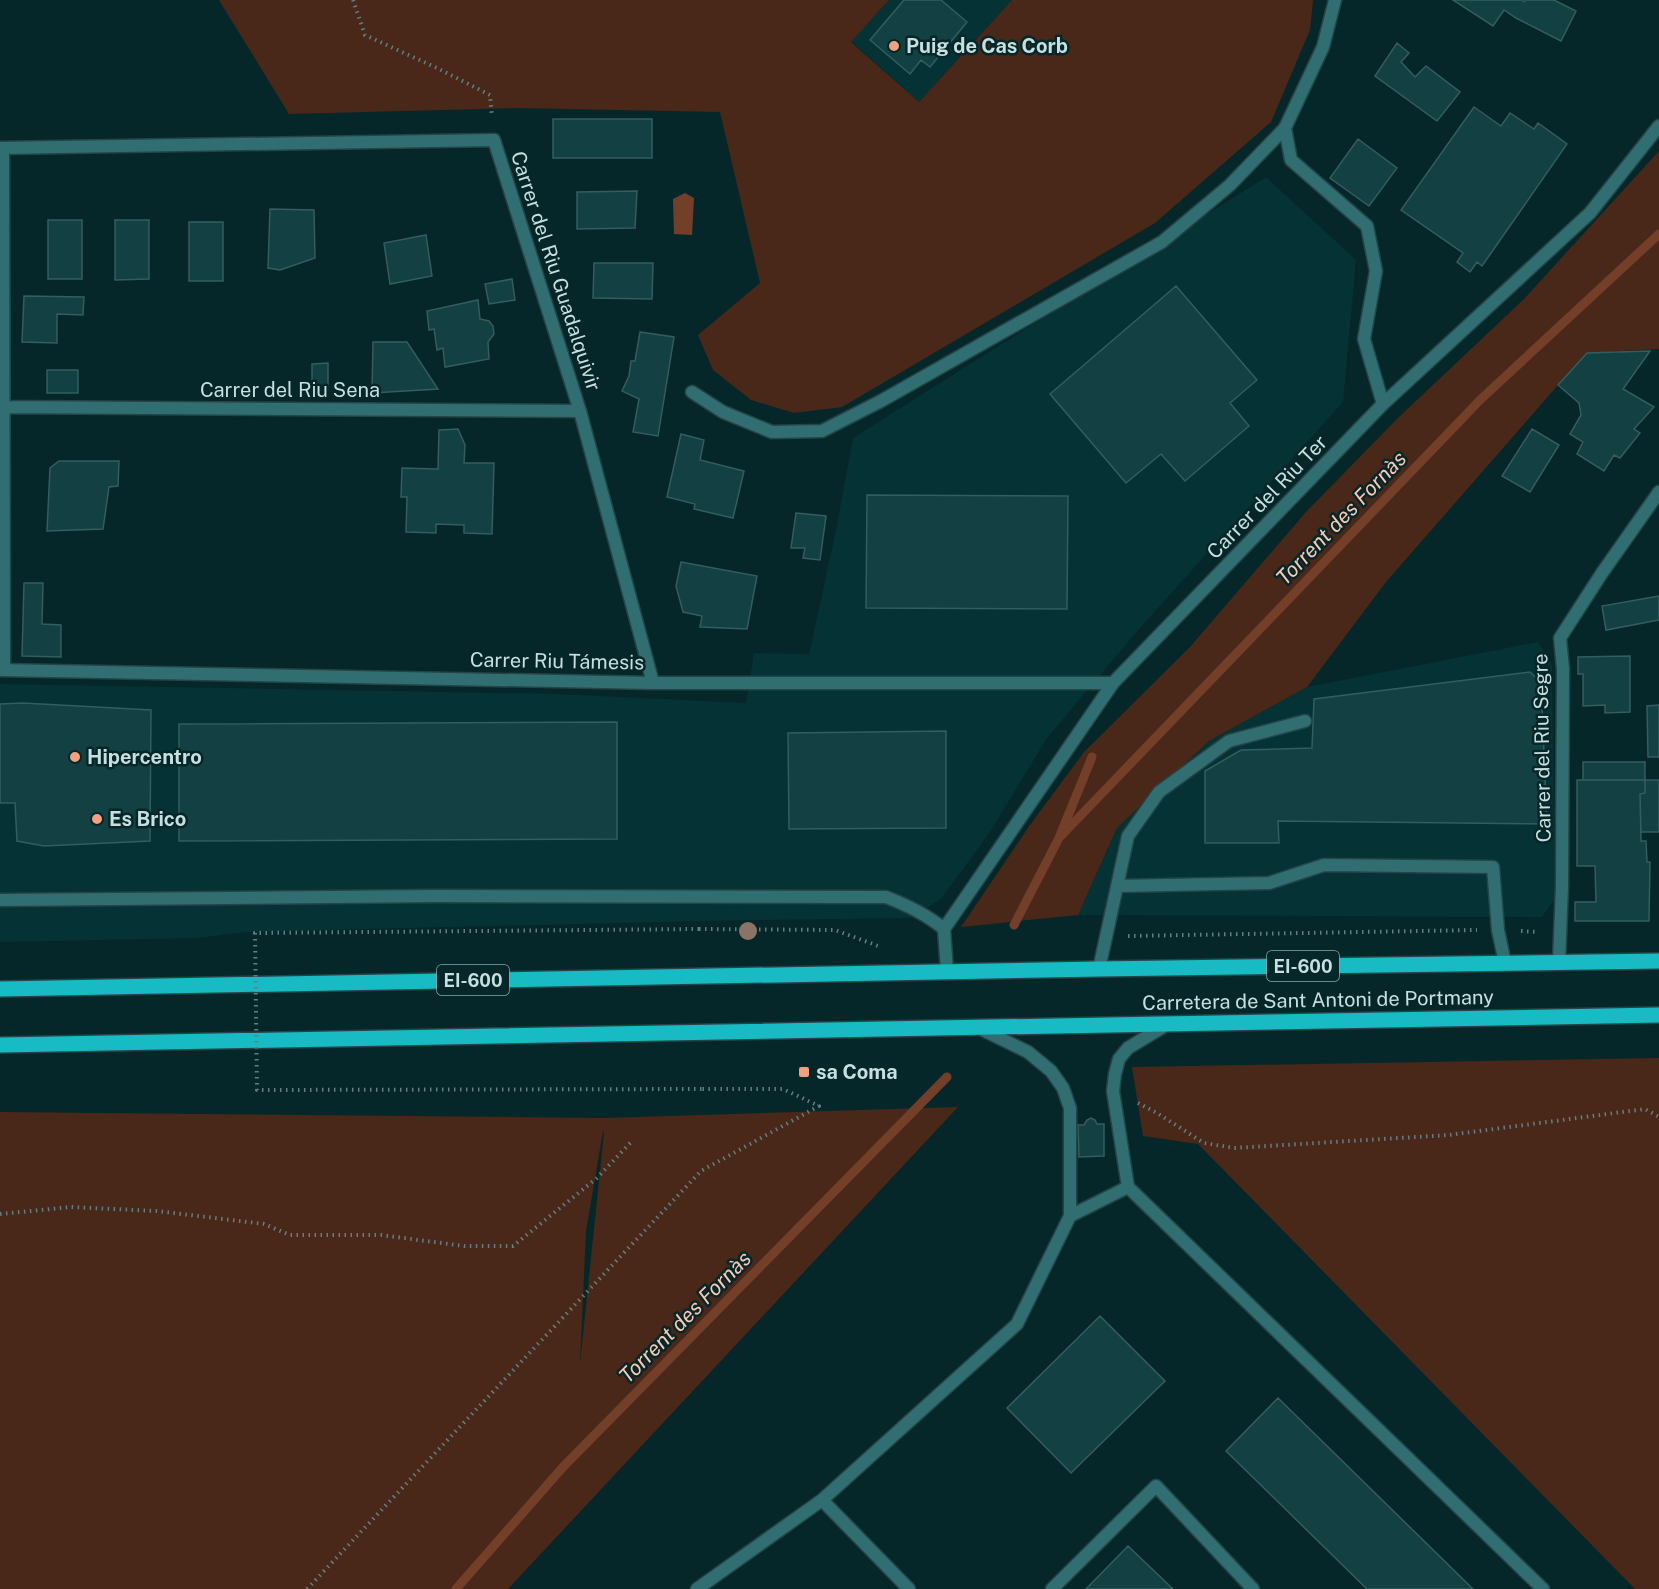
<svg xmlns="http://www.w3.org/2000/svg" width="1659" height="1589" font-family="'Public Sans',sans-serif">
  <rect width="100%" height="100%" fill="#062729"/>
  <!-- built -->
  <path fill="#053234" d="M889 0H1012L919 102 851 41Z
    M1266 177 1356 260 1343 402 1139 629 1047 738 990 832 941 899 910 918 700 921 246 932 197 938 0 942V684L557 694 746 703 754 653 809 654 835 535 853 438Z
    M1538 642 1552 665 1555 899 1542 917 1078 915 1117 828 1209 741 1307 687Z"/>
  <!-- green -->
  <path fill="#492719" fill-rule="evenodd" d="M219 0H889L851 42 919 102 1012 0H1313L1310 30 1271 122 1155 223 842 407 794 413 751 400 713 370 698 335 760 283 720 112 515 108 289 114Z
    M1659 151V349L1586 353 1386 582 1307 687 1209 741 1117 828 1078 915 961 927 1030 825 1084 752 1190 647 1306 512 1398 418 1524 299Z
    M1659 1058V1589H1635L1198 1144 1143 1136 1132 1067Z
    M958 1107 508 1589H0V1112L605 1118ZM603 1131 604 1132 580 1364 586 1231Z"/>
  <!-- water -->
  <path fill="#733f29" d="M685 193 694 198 692 235 674 234 673 199Z"/>
  <g fill="none" stroke-linecap="round" stroke-linejoin="round">
    <!-- stream -->
    <path stroke="#733f29" stroke-width="9" d="M1059 838 1481 399 1659 234
      M1014 925 1059 838 1092 757
      M456 1589 563 1467 947 1077"/>
  </g>
  <!-- building -->
  <path fill="#134043" stroke="#335d5f" stroke-width="1.5" d="M904 0H941L967 22 930 67 921 60 910 74 870 40Z
    M1453 0H1521L1524 2 1525 0H1554L1576 11 1561 41 1516 18 1504 10 1493 26Z
    M1397 43 1409 53 1401 62 1415 77 1426 66 1460 92 1437 121 1375 76Z
    M1474 107 1501 126 1510 113 1534 129 1538 123 1567 144 1482 266 1477 262 1470 272 1457 262 1463 253 1401 210Z
    M553 119H652V158H553Z
    M1358 139 1397 168 1369 206 1330 178Z
    M637 191 635 228 577 229V192Z
    M270 209 314 210 315 258 280 270 268 268Z
    M48 220H82V279H48Z
    M115 220H149V279L115 280Z
    M189 222H223V281H189Z
    M426 235 432 276 390 284 384 243Z
    M594 263H653L652 299 593 298Z
    M512 279 515 300 489 304 485 284Z
    M1176 286 1257 380 1230 403 1249 426 1185 481 1161 454 1126 483 1050 394Z
    M24 296 84 297 83 315 57 314V343L22 342Z
    M478 300 480 319 489 321 493 326 494 334 488 342 489 359 445 367 443 348 437 350 434 329 429 330 427 311Z
    M640 332 674 337 658 436 633 432 639 399 622 391 629 376 631 361H635Z
    M373 342H407L438 389 372 393Z
    M1650 351 1623 389 1654 407 1634 429 1640 433 1620 458 1614 455 1604 471 1577 454 1583 442 1570 434 1581 415 1579 403 1558 385 1587 353Z
    M328 363V390L312 391V364Z
    M47 370H78V393H47Z
    M458 429 465 445 464 463H494L492 534 464 533V525L436 524V533L406 532 407 497H401L402 468 438 469 439 430Z
    M1532 429 1559 445 1530 492 1502 476Z
    M681 434 704 440 700 460 744 471 733 518 694 509 695 504 667 497Z
    M59 461H119L118 486 109 487 103 529 47 531 50 468Z
    M867 495 1068 496 1067 609 866 608Z
    M796 513 826 516 820 560 803 558 805 548H791Z
    M681 562 757 576 747 629 700 627 702 616 683 612 676 586Z
    M24 583H43L42 624 61 625V657L22 656Z
    M1659 596V620L1606 630 1602 606Z
    M1630 656V712L1605 713V705L1583 706V674H1578V657Z
    M1530 672 1541 682 1547 824 1278 821 1279 843H1205V771L1241 750 1312 748 1314 699Z
    M23 703 151 710 150 841 44 846 17 841 15 803H0V704Z
    M1659 705V757H1648L1647 706Z
    M617 722V839L179 841V724Z
    M946 731V828L789 829 788 733Z
    M1583 762H1645V780H1583Z
    M1577 780H1645V793L1640 794 1641 841H1646L1647 862H1650L1649 921H1575V902H1596L1595 866H1577Z
    M1645 780H1659V832H1641L1640 794 1645 793Z
    M1091 1118 1095 1120 1097 1124H1104V1156L1079 1157 1078 1125H1084L1087 1120Z
    M1100 1316 1165 1381 1071 1473 1007 1408Z
    M1278 1398 1473 1589H1367L1226 1451Z
    M1128 1546 1173 1589H1086Z"/>
  <g fill="none" stroke-linecap="round" stroke-linejoin="round">
    <defs>
      <path id="lane" d="M692 392 723 412 772 432 822 431 881 401 1162 242 1230 185 1285 128
        M1117 886 1269 883 1324 865 1493 867 1498 930 1505 963
        M1099 969 1128 836 1159 792 1229 741 1305 721
        M1166 1025 1128 1048 1119 1059 1115 1074 1113 1091 1128 1187 1543 1589
        M979 1028 1028 1052 1051 1071 1063 1088 1070 1108V1216
        M822 1500 909 1589
        M697 1589 822 1500 1017 1324 1070 1216 1128 1187
        M1052 1589 1156 1486 1253 1589"/>
      <path id="street" d="M1335 0 1323 47 1285 128 1291 160 1367 226 1376 271 1364 339 1383 404
        M0 148 494 140 580 411 653 683
        M3 148 4 670
        M0 407 580 411
        M0 670 653 683H1113
        M0 900 434 896 886 897C907 905 926 914 944 929L947 971
        M944 929 1113 683 1383 404 1590 213 1659 126
        M1559 962 1562 886 1563 669 1560 638 1602 573 1659 492"/>
      <path id="primary" d="M0 989 1099 969 1659 961
        M0 1045 1659 1015"/>
    </defs>
    <!-- lane casing -->
    <use href="#lane" stroke="#254446" stroke-width="15"/>
    <!-- street casing -->
    <use href="#street" stroke="#254446" stroke-width="15"/>
    <!-- primary casing -->
    <use href="#primary" stroke="#254446" stroke-width="18"/>
    <!-- path -->
    <path stroke="#637f81" stroke-width="4" stroke-dasharray="1.5 4.5" stroke-linecap="butt" d="M353 0 365 35 437 68 490 95 492 117
      M699 929 835 930 881 947
      M1521 931 1537 932
      M1128 936 1477 930
      M1138 1103 1157 1113 1204 1143 1234 1148 1449 1135 1645 1109 1659 1117
      M0 1214 71 1207 157 1211 264 1224 290 1235H381L464 1246H513L597 1178 632 1141
      M307 1589 701 1171 819 1106 783 1089H702"/>
    <!-- lane -->
    <use href="#lane" stroke="#316e72" stroke-width="12"/>
    <!-- street -->
    <use href="#street" stroke="#316e72" stroke-width="12"/>
    <!-- primary -->
    <use href="#primary" stroke="#18bbc4" stroke-width="15"/>
    <!-- path-bridge -->
    <path stroke="#637f81" stroke-width="4" stroke-dasharray="1.5 4.5" stroke-linecap="butt" d="M699 929 255 933 257 1090 702 1089"/>
  </g>
  <!-- trees -->
  <circle fill="#8b7466" cx="748" cy="931" r="9"/>
  <!-- markers -->
  <g fill="#f2a07f" stroke="#062729" stroke-width="2">
    <circle cx="894" cy="46" r="6"/>
    <circle cx="75" cy="757" r="6"/>
    <circle cx="97" cy="819" r="6"/>
    <rect x="798" y="1066" width="12" height="12" rx="3"/>
  </g>
  <g text-anchor="middle" dominant-baseline="central" stroke-width="5" stroke-linejoin="round" paint-order="stroke">
    <!-- shield labels -->
    <g fill="#062729" stroke="#8ea8a9" stroke-width="1.5">
      <rect x="1267" y="951" width="72" height="30" rx="4.5"/>
      <rect x="437" y="965" width="72" height="30" rx="4.5"/>
    </g>
    <g font-size="18" font-weight="bold" fill="#c8dfe0">
      <text x="1303" y="966">EI-600</text>
      <text x="473" y="980">EI-600</text>
    </g>
    <!-- poi labels -->
    <g font-size="20" font-weight="bold" fill="#c8dfe0" stroke="#062729" text-anchor="start">
      <text x="906" y="46">Puig de Cas Corb</text>
      <text x="87" y="757">Hipercentro</text>
      <text x="109" y="819">Es Brico</text>
      <text x="816" y="1072">sa Coma</text>
    </g>
    <!-- street labels -->
    <g font-size="20" fill="#c8dfe0" stroke="#062729">
      <text transform="translate(556 271) rotate(72)">Carrer del Riu Guadalquivir</text>
      <text x="290" y="390">Carrer del Riu Sena</text>
      <text transform="translate(1267 497) rotate(-46)">Carrer del Riu Ter</text>
      <text transform="translate(557 661) rotate(1)">Carrer Riu Támesis</text>
      <text transform="translate(1542 748) rotate(-91)">Carrer del Riu Segre</text>
      <text transform="translate(1318 1000) rotate(-1)">Carretera de Sant Antoni de Portmany</text>
    </g>
    <!-- water labels -->
    <g font-size="21" font-style="italic" fill="#fdc9b4" stroke="#062729">
      <text transform="translate(1341 518) rotate(-46)">Torrent des Fornàs</text>
      <text transform="translate(685 1317) rotate(-45)">Torrent des Fornàs</text>
    </g>
  </g>
</svg>
